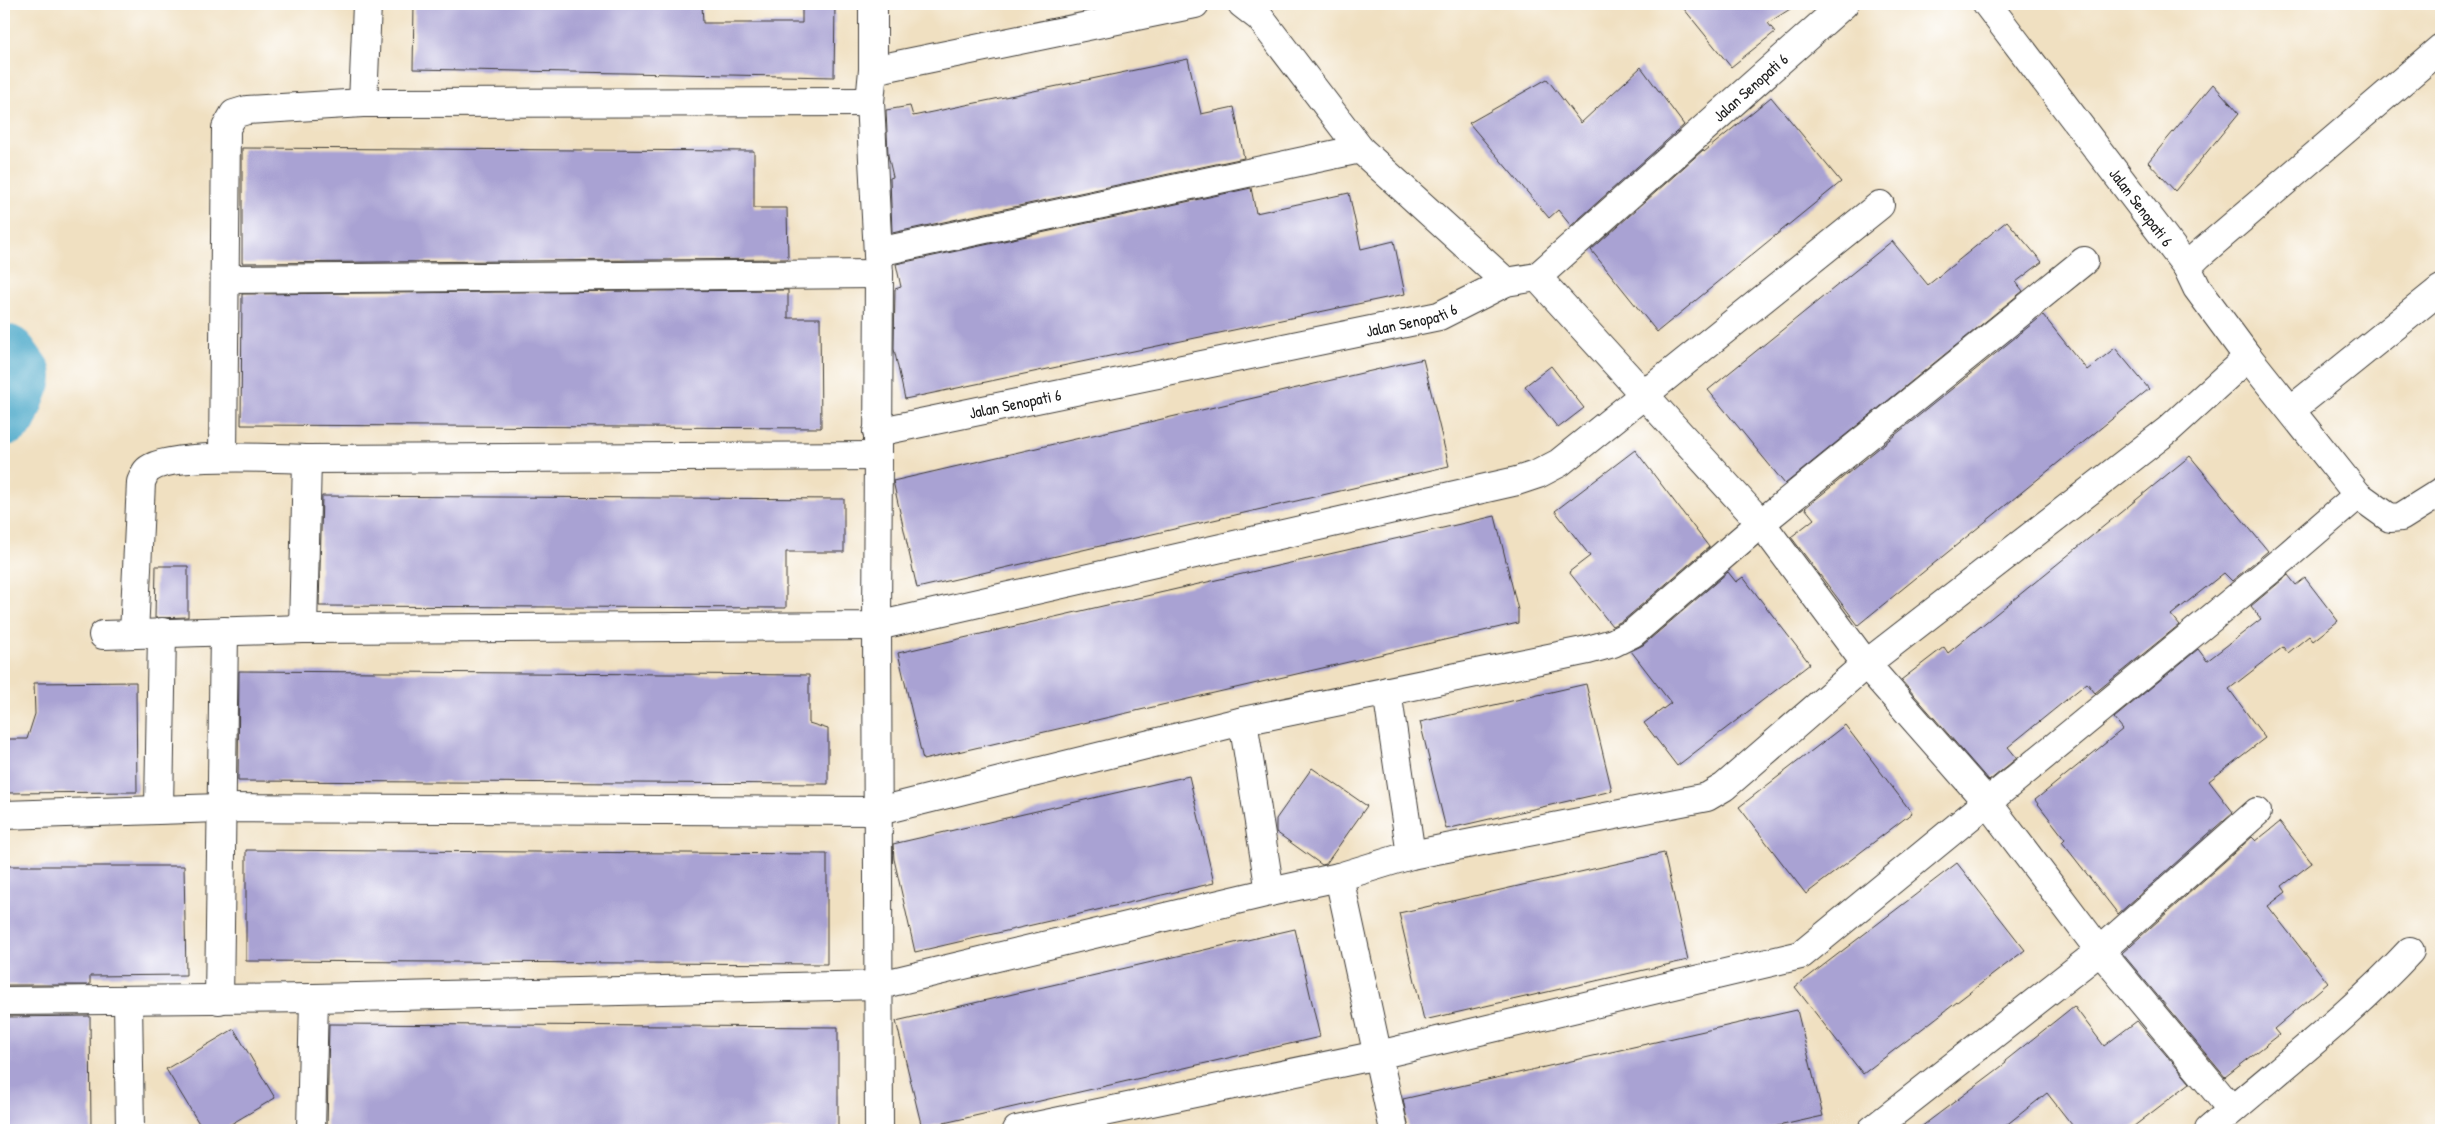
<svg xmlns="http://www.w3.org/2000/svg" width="2445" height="1134" font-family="'Patrick Hand',sans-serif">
  <rect width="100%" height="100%" fill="#fff"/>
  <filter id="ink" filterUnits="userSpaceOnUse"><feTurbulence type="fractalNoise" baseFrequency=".02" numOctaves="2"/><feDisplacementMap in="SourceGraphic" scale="10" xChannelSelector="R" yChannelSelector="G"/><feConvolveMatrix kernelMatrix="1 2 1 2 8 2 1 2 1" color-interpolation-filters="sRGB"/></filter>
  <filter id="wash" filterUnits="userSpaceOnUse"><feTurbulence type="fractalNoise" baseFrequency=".0096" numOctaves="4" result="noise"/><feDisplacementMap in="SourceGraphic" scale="20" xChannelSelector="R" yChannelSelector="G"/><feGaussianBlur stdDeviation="1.12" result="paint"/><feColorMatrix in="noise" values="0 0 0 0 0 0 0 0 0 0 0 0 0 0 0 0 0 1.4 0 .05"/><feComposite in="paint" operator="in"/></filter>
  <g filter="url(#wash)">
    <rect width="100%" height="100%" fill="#f0e0c1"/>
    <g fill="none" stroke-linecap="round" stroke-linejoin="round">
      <!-- river -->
      <path stroke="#49a7c8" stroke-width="70" d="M4 359 17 377 4 411"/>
    </g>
    <g id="blocks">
      <!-- building -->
      <path fill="#a9a2d3" d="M414 4H702L703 23H802V4H835L834 77 413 69Z
        M1680 4H1798L1768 23 1775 32 1731 67Z
        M1188 59 1201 114 1234 107 1244 158 892 233 890 178 893 177 888 155 886 110 910 106 913 116Z
        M1641 67 1684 125 1571 226 1558 210 1549 218 1469 123 1547 79 1581 123Z
        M2213 84 2239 113 2175 191 2148 162Z
        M1771 97 1841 182 1657 332 1591 250 1703 150 1704 152Z
        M242 148 754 151V208H787L788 259 242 263Z
        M1251 188 1256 213 1349 193 1361 249 1394 241 1405 294 905 399 894 349 895 289 901 287 896 264Z
        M2007 221 2042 262 2016 282 2023 291 1785 484 1708 390 1892 241 1928 285Z
        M788 290V318H820L821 428 241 425 242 294Z
        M2043 315 2087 370 2115 348 2149 389 1858 625 1791 537 1814 519 1805 508Z
        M1423 359 1449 466 917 588 893 481Z
        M1551 366 1584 408 1558 428 1525 386Z
        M1635 450 1709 547 1624 620 1612 626 1569 572 1590 556 1555 511Z
        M2190 456 2268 551 2232 581 2224 573 2171 615 2179 625 2095 693 2087 683 2008 747 2017 758 1989 781 1901 680 1944 647 1948 653Z
        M322 496 844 499V552H786V608L319 606Z
        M1495 516 1518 610V623L923 760 898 653Z
        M156 566H188V617L155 618Z
        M1728 572 1736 582 1743 577 1810 664 1677 766 1644 723 1671 703 1631 651 1643 645Z
        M2288 575 2296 585 2305 578 2338 621 2313 641 2309 636 2288 653 2283 647 2229 689 2265 738 2209 781 2233 812 2118 914 2062 842 2065 839 2035 800 2123 729 2114 718 2198 649 2207 661 2261 619 2251 606Z
        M239 671 809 675V723L828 729V784L238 781Z
        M136 682 137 792 4 793V739H27L35 714 34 683Z
        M1586 684 1612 791 1446 829 1420 722Z
        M1845 725 1912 813 1806 894 1739 807Z
        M1312 768 1367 806 1326 864 1322 865 1276 832V819Z
        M1189 776 1214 883 915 952 894 859 893 844Z
        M2280 822 2312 863 2282 886 2286 892 2268 906 2328 983 2274 1029 2279 1035 2225 1077 2122 953 2252 837 2256 841Z
        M246 850 827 854V964L246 961Z
        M1664 853 1688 960 1424 1020 1399 913Z
        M1957 863 2025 950 1863 1074 1795 987Z
        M4 866H184L186 975 90 976V985H4Z
        M1295 929 1320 1037 922 1128 896 1021Z
        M2074 1006 2104 1046 2137 1021 2190 1083 2129 1130H2076L2047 1093 2000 1130H1917L2006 1063 2005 1061Z
        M1797 1010 1823 1116 1760 1130H1409L1403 1099Z
        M90 1016 91 1130H4V1017Z
        M329 1024 838 1027V1130H327Z
        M234 1029 275 1098 221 1130H203L166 1069Z"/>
    </g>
  </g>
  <g filter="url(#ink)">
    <use href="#blocks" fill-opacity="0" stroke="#3c3935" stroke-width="1"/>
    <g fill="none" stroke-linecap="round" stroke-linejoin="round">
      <defs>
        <g id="street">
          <path d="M873 4V70L870 102 879 274 877 626 879 1130"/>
          <path d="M1242 4 1260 18 1360 149 1506 282"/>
          <path id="s1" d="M1987 4 2187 267 2197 288 2248 357 2358 495 2390 518 2401 517 2441 492"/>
          <path d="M873 70 1195 4"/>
          <path d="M363 103 367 4"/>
          <path d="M878 252 1360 149"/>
          <path d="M2187 267 2199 255 2441 48"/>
          <path d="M1537 277 1761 523 1866 664 1987 802 2100 951 2232 1110"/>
          <path d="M225 279 879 274"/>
          <path d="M2291 410 2441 289"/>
          <path id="s2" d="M877 432 1439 316 1506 282 1537 277 1844 4"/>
          <path d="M223 457 226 128 234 114 247 110 363 103 870 102"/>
          <path d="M303 629 307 459"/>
          <path d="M134 634 141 482C143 478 145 471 149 469 169 453 278 458 307 459L877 456"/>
          <path d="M103 635 303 629 877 626 1517 481 1538 474 1559 463 1880 205"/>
          <path d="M1387 691 1411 855"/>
          <path d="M1243 721 1270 892"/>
          <path d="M159 809 162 632"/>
          <path d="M4 815 220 808 879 811 1243 721 1588 650 1613 643 1633 633 1761 523 2084 261"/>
          <path d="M1339 877 1394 1130"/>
          <path d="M219 1000 224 631"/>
          <path d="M4 1001 314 998 880 985 1270 892 1339 877 1411 855 1707 797 1724 787 1866 664 2168 430 2248 357"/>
          <path d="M128 1001 130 1130"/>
          <path d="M311 1130 314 998"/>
          <path d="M1017 1130 1378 1055 1801 955 2286 557 2358 495"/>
          <path d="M1872 1130 2100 951 2257 812"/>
          <path d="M2209 1130C2276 1071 2349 1017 2410 951"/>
        </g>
      </defs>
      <!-- street casing -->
      <use href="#street" stroke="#3c3935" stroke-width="30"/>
      <!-- street -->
      <use href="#street" stroke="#fff" stroke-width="28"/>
    </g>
  </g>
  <g text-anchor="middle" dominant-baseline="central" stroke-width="4" stroke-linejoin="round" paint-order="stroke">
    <!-- street labels -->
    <g font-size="16" fill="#1c1c1c" stroke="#fff">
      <text stroke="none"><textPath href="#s2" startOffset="966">Jalan Senopati 6</textPath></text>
      <text stroke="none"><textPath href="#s1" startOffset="255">Jalan Senopati 6</textPath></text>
      <text stroke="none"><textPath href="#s2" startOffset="546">Jalan Senopati 6</textPath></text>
      <text stroke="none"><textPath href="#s2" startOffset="141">Jalan Senopati 6</textPath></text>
    </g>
  </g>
  <!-- margin -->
  <rect width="2445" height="1134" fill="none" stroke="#fff" stroke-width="20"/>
</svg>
